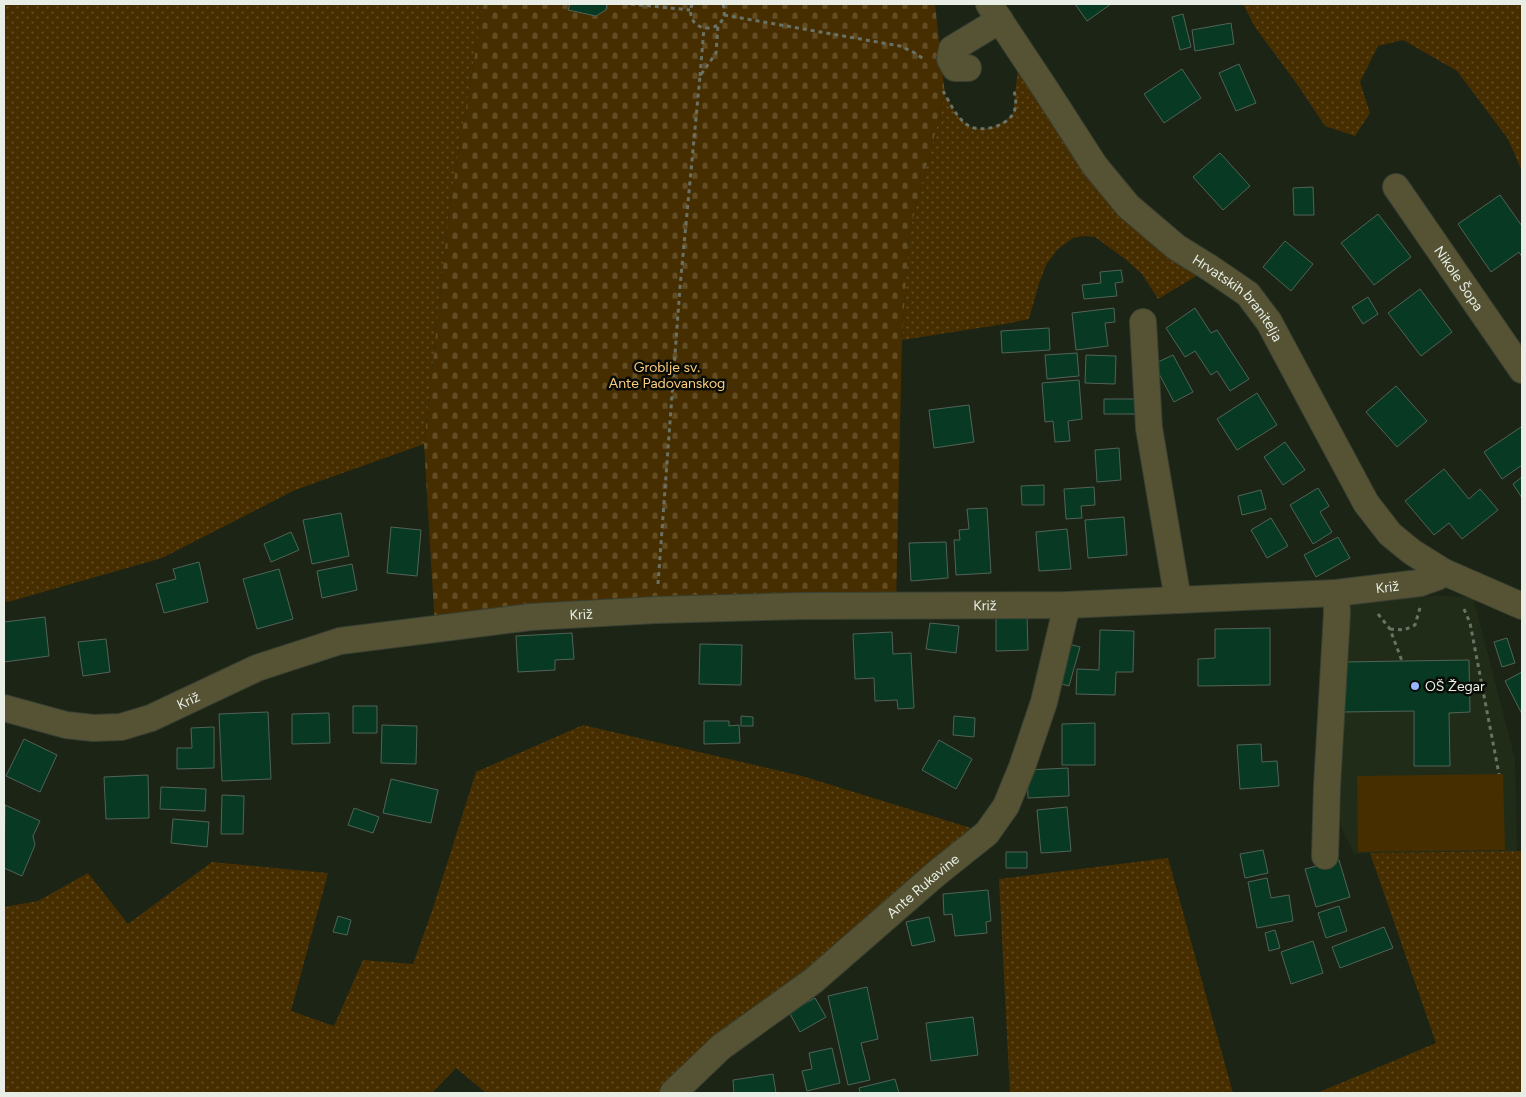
<svg xmlns="http://www.w3.org/2000/svg" width="1526" height="1097" font-family="Figtree,sans-serif">
  <defs>
    <pattern id="grass-dots" width="8" height="8" patternUnits="userSpaceOnUse" patternTransform="scale(1.25)"><rect width="8" height="8" fill="#472e00"/><path d="M2 2h.1M6 6h.1" fill="none" stroke="#624d25" stroke-width="1.8" stroke-linecap="round"/></pattern>
    <pattern id="cemetery-stones" width="16" height="16" patternUnits="userSpaceOnUse" patternTransform="scale(1.25)"><rect width="16" height="16" fill="#472e00"/><path d="M2 7V4a2 2 0 0 1 4 0v3zM10 15v-3a2 2 0 0 1 4 0v3z" fill="#624d25"/></pattern>
  </defs>
  <rect width="100%" height="100%" fill="#1c2416"/>
  <!-- built -->
  <path fill="#212c18" d="M1336 593 1473 597 1515 759 1517 852 1370 853 1354 854 1335 814Z"/>
  <!-- grass -->
  <path fill="url(#grass-dots)" d="M4 4H485L483 6 450 203 424 444 295 490 162 558 8 602 4 601Z
    M1243 4H1522V171L1508 139 1457 71 1403 40 1378 46 1360 82 1370 113 1355 136 1325 126 1299 87 1255 27Z
    M1020 50 1095 166 1210 268 1158 299 1142 274 1125 259 1095 237 1083 236 1073 238 1058 249 1047 263 1039 283 1029 319 1005 324 902 340 909 234 945 95C950 102 954 112 960 118 976 137 998 128 1013 114Z
    M583 725 802 776 987 833 673 1093H486L456 1068 432 1093H4V907L38 901 88 873 128 924 212 862 328 873 291 1011 334 1026 363 960 413 964 433 908 476 772Z
    M1522 851V1093H1317L1436 1043 1370 853Z
    M1168 858 1233 1093H1010L999 879Z"/>
  <!-- cemetery -->
  <path fill="url(#cemetery-stones)" d="M485 4H935L945 95 909 234 902 340 896 607 435 628 424 444 450 203 483 6Z"/>
  <!-- pitch -->
  <path fill="#472e00" d="M1503 774 1505 850 1358 852 1357 776Z"/>
  <!-- building -->
  <path fill="#083923" stroke="#516358" d="M570 4H607L606 10 596 16 568 10Z
    M1075 4H1111L1087 21Z
    M1183 14 1191 47 1180 50 1172 17Z
    M1231 23 1234 44 1195 51 1192 30Z
    M1239 64 1256 103 1236 111 1219 73Z
    M1182 69 1201 98 1164 123 1144 94Z
    M1220 153 1250 186 1223 210 1193 177Z
    M1313 187 1314 215H1294L1293 188Z
    M1500 195 1522 226V257L1519 252 1491 272 1458 224Z
    M1378 214 1411 257 1374 285 1341 243Z
    M1285 241 1313 264 1291 291 1263 267Z
    M1121 270 1123 282 1115 283 1117 296 1084 299 1082 285 1101 283 1100 272Z
    M1420 289 1452 332 1421 356 1388 313Z
    M1368 297 1378 314 1363 324 1352 307Z
    M1114 308 1115 322 1105 323 1108 346 1076 350 1072 313Z
    M1195 308 1211 333 1217 330 1249 379 1230 391 1217 371 1211 375 1195 351 1185 357 1166 328Z
    M1049 328 1050 350 1002 353 1001 331Z
    M1077 353 1079 376 1047 379 1045 355Z
    M1086 355 1116 356 1115 384 1085 383Z
    M1173 355 1193 392 1174 402 1158 372V362Z
    M1079 380 1082 419 1068 421 1070 441 1055 442 1053 421 1045 422 1042 383Z
    M1396 386 1427 421 1397 447 1366 412Z
    M1257 393 1277 425 1237 450 1217 419Z
    M1104 399H1139L1138 414H1104Z
    M969 405 974 442 934 448 929 410Z
    M1521 427 1522 429V465L1502 479 1484 452Z
    M1285 442 1305 470 1283 485 1264 457Z
    M1119 448 1121 480 1097 482 1095 450Z
    M1444 469 1469 499 1480 489 1498 510 1462 539 1449 523 1434 535 1405 501Z
    M1522 477V498L1513 484Z
    M1044 485V505H1022L1021 486Z
    M1094 487 1095 505 1081 506 1082 518 1066 519 1064 489Z
    M1318 488 1329 506 1320 512 1332 532 1313 544 1290 505Z
    M1261 490 1266 509 1242 515 1238 496Z
    M987 508 991 573 956 575 954 540H960L959 530 969 529 967 509Z
    M341 513 349 556 312 564 303 520Z
    M1124 517 1127 555 1088 558 1085 520Z
    M1271 518 1288 546 1267 558 1251 530Z
    M391 527 421 530 417 576 387 573Z
    M1067 529 1071 569 1039 571 1036 532Z
    M291 532 299 550 271 562 264 544Z
    M1338 537 1350 558 1316 577 1304 555Z
    M946 542 948 578 911 581 909 543Z
    M199 562 208 602 164 613 156 584 176 579 173 569Z
    M352 564 357 590 322 598 317 571Z
    M279 569 293 619 257 629 243 579Z
    M45 617 49 656 4 662V622Z
    M1027 617 1028 650 996 651V618Z
    M930 623 959 626 956 653 926 649Z
    M1270 628V685L1198 686V659L1215 658V629Z
    M1100 630 1134 631 1133 672H1116L1115 695 1076 694 1077 669 1099 670Z
    M892 632 893 654 911 653 914 708 898 709 897 700 875 701 874 678 855 679 853 634Z
    M572 633 574 659 555 660V670L518 672 516 636Z
    M1507 638 1515 663 1502 667 1494 642Z
    M106 639 110 672 83 676 78 642Z
    M1061 642 1080 647 1069 686 1051 681Z
    M700 644 742 645 741 685 699 684Z
    M1469 660 1470 712 1449 713 1450 766H1414V711L1343 712 1342 662Z
    M1522 672V714L1505 681Z
    M353 706H377V733H353Z
    M268 712 271 779 222 781 219 714Z
    M329 713 330 743 292 744V714Z
    M741 716 753 717V726H741Z
    M954 716 975 718 974 737 953 735Z
    M704 721H729V726L739 725 740 743 704 744Z
    M1095 723V765H1062V724Z
    M382 725 417 726 416 764 381 763Z
    M214 727V768L177 769V748H192L191 728Z
    M24 739 57 755 40 792 6 776Z
    M939 740 972 759 956 789 922 770Z
    M1261 744 1262 762 1277 761 1279 786 1240 789 1237 745Z
    M1068 768 1069 796 1028 798 1027 770Z
    M148 775 149 818 106 819 104 777Z
    M391 779 438 790 431 823 383 813Z
    M161 787 206 789 205 811 160 809Z
    M222 795 244 796 243 834H221Z
    M5 805 40 821 33 836 35 845 22 876 4 868Z
    M1067 807 1071 851 1041 853 1037 810Z
    M354 808 379 817 373 833 348 825Z
    M173 819 209 822 207 847 171 843Z
    M1263 850 1268 873 1245 878 1240 854Z
    M1006 852H1027V868H1006Z
    M1339 860 1350 897 1316 907 1305 869Z
    M1267 878 1271 898 1289 895 1293 921 1257 928 1248 882Z
    M988 890 991 921 986 922 987 933 955 936 952 914 944 915 943 894Z
    M1339 906 1347 931 1326 938 1318 913Z
    M338 916 351 920 347 935 333 932Z
    M929 917 935 941 912 946 906 922Z
    M1384 927 1393 948 1340 968 1332 947Z
    M1275 930 1280 948 1269 951 1265 933Z
    M1313 941 1323 973 1291 984 1281 952Z
    M867 987 878 1039 861 1043 870 1080 848 1085 828 996Z
    M815 998 826 1017 800 1032 789 1012Z
    M973 1017 978 1055 931 1061 926 1023Z
    M832 1048 840 1083 807 1091 802 1071 812 1069 809 1053Z
    M773 1074 776 1093H734L733 1080Z
    M895 1079 899 1093H860L859 1088Z"/>
  <g fill="none" stroke-linecap="round" stroke-linejoin="round">
    <defs>
      <g id="minor">
        <path id="s1" d="M989 4 1046 90 1095 166 1128 206 1176 247 1210 268 1248 294 1269 322 1366 503 1390 534 1412 552 1444 572 1522 606"/>
        <path d="M968 68H955L950 59 952 49 1000 20"/>
        <path id="s2" d="M1396 187 1522 370"/>
        <path d="M1143 322 1149 428 1178 600"/>
        <path id="s3" d="M4 708 66 725 93 728 121 727 151 718 257 668 340 641 531 617 656 610 803 606 1067 605 1336 593 1420 583 1437 577 1444 572"/>
        <path d="M1325 856 1327 787 1337 613 1336 593"/>
        <path id="s4" d="M673 1093 721 1047 813 981 937 873 987 833 1006 806 1022 767 1044 702 1067 605"/>
      </g>
    </defs>
    <!-- minor casing -->
    <use href="#minor" stroke="#394033" stroke-width="28"/>
    <!-- path -->
    <path stroke="#6a7266" stroke-width="3" stroke-dasharray="4 4" stroke-linecap="butt" d="M631 4 690 10
      M692 4C682 36 733 36 723 4
      M724 15 900 46 915 53 925 60
      M700 76 704 28
      M943 91C950 103 958 121 971 127 984 132 1006 126 1013 114 1017 107 1016 98 1014 91
      M658 584 680 287 700 76 716 53 718 25
      M1464 609 1470 623 1499 774
      M1378 614 1390 629 1402 661
      M1390 629 1404 630 1415 625 1420 608"/>
    <!-- minor -->
    <use href="#minor" stroke="#555333" stroke-width="26"/>
  </g>
  <!-- markers -->
  <circle fill="#96b6fd" stroke="#090c06" stroke-width="2" cx="1415" cy="686" r="5"/>
  <g text-anchor="middle" dominant-baseline="central" stroke-width="5" stroke-linejoin="round" paint-order="stroke">
    <!-- street labels -->
    <g font-size="14" fill="#e8eee5" stroke="#090c06">
      <text stroke="none"><textPath href="#s2" startOffset="111">Nikole Šopa</textPath></text>
      <text stroke="none"><textPath href="#s1" startOffset="390">Hrvatskih branitelja</textPath></text>
      <text stroke="none"><textPath href="#s3" startOffset="1405">Križ</textPath></text>
      <text stroke="none"><textPath href="#s3" startOffset="1002">Križ</textPath></text>
      <text stroke="none"><textPath href="#s3" startOffset="598">Križ</textPath></text>
      <text stroke="none"><textPath href="#s3" startOffset="192">Križ</textPath></text>
      <text stroke="none"><textPath href="#s4" startOffset="325">Ante Rukavine</textPath></text>
    </g>
    <!-- park labels -->
    <g font-size="14" fill="#fdcd7f" stroke="#090c06">
      <text x="667" y="367">Groblje sv.<tspan x="667" dy="16">Ante Padovanskog</tspan></text>
    </g>
    <!-- poi labels -->
    <g font-size="14" fill="#e8eee5" stroke="#090c06" text-anchor="start">
      <text x="1425" y="686">OŠ Žegar</text>
    </g>
  </g>
  <!-- border -->
  <rect width="1526" height="1097" fill="none" stroke="#e8eee5" stroke-width="10"/>
</svg>
